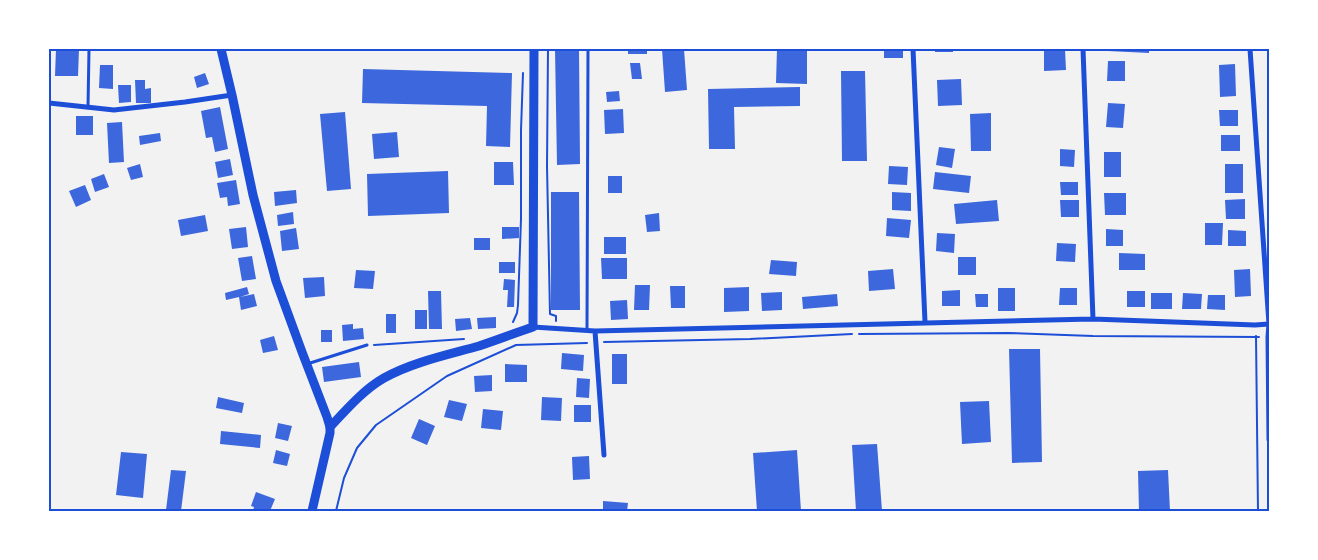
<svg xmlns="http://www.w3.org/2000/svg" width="1318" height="560" font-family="'Roboto Condensed',sans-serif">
  <rect width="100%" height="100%" fill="#f2f2f2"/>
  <!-- building -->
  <path fill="#3d67dc" d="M56 49H79L78 76H55Z
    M555 49H579L580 164 557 165Z
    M628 49H647V54H628Z
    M662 49H684L687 90 665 92Z
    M777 49H807V84L776 83Z
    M884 49H903V58H884Z
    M935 49H953V52H935Z
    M1044 49H1065L1066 70 1044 71Z
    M1108 49H1149V53L1108 51Z
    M1220 49H1241V50L1220 51Z
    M1108 61H1125V81H1107Z
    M630 63H640L642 79H632Z
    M1235 64 1236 96 1220 97 1219 65Z
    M100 65H113V89L99 88Z
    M363 69 512 73 510 147 486 146 487 106 362 103Z
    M841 71H865L867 161H842Z
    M205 73 209 84 197 88 194 77Z
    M961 79 962 105 938 106 937 80Z
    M135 80H145V89L151 88V103H136Z
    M118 85H131V102L119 103Z
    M800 87V106L734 107 735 149H709L708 89Z
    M619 91 620 101 607 102 606 92Z
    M1108 103 1125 104 1123 128 1106 127Z
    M220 107 228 149 215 152 212 137 206 138 201 111Z
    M623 109 624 133 605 134 604 110Z
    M1219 110H1238V126H1220Z
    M345 112 351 189 327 191 320 114Z
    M991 113V151H971L970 114Z
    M76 116H93V135H76Z
    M122 122 124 162 109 163 107 123Z
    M397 132 399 157 374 159 372 134Z
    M160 133 161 141 140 145 139 136Z
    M1221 135H1240V151H1221Z
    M939 147 955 149 952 168 936 165Z
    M1060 149 1075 150 1074 167 1060 166Z
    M1104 152H1121V177H1104Z
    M230 159 233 175 218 178 215 162Z
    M494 162H513L514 185H494Z
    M140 164 143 177 131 180 127 168Z
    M1225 164H1243V193H1225Z
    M889 166 908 167 907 185 888 184Z
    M448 171 449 213 368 216 367 174Z
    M935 172 971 176 969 193 933 189Z
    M104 174 109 187 95 192 91 179Z
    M608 176H622V193H608Z
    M236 180 240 204 228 206 227 197 220 198 217 183Z
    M1060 182H1078V195H1061Z
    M85 185 91 200 76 207 69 191Z
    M296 190 297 203 275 206 274 192Z
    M551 192H579L580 310H551Z
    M892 192 911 193V211L892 210Z
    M1104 193H1126V215H1105Z
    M1245 199V219H1226L1225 200Z
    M997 200 999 221 956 224 954 204Z
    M1060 200H1079V217H1061Z
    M293 212 294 224 278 226 277 215Z
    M659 213 660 231 647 232 645 215Z
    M205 215 208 231 181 236 178 220Z
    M887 218 911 220 909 238 886 236Z
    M1205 223H1223L1222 245H1205Z
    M246 227 248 247 232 249 229 229Z
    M502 227H519V238L502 239Z
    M296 228 299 249 282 251 280 231Z
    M1106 229 1123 230V246H1106Z
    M1228 230 1246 231V246H1228Z
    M937 233 955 234 954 253 936 251Z
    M604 237H626V254H604Z
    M474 238H490V250H474Z
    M1057 243 1076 244 1075 262 1056 261Z
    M1119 253 1145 254V270H1119Z
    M252 256 256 279 242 281 238 258Z
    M958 257H976V275H958Z
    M601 258H627V279H602Z
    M771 260 797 262 796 276 769 274Z
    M499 262H515V273H499Z
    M893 269 895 289 869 291 868 271Z
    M1250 269 1251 296 1235 297 1234 270Z
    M356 270 375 271 373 289 354 288Z
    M324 277 325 296 305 298 303 278Z
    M504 279 515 280 514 307H507L508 290H503Z
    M635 285H650L649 310H634Z
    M670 286H685V308H671Z
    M247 287 249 294 240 297 254 294 257 306 241 310 239 297 226 300 225 293Z
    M749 287V311L724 312V288Z
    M998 288H1015V311H998Z
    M1060 288H1077V305H1059Z
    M960 290V306H942V291Z
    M428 291H441L442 329H429Z
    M1127 291H1145V307H1127Z
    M782 292V310L762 311 761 293Z
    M1151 293H1172V309H1151Z
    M1183 293 1202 294 1201 309H1182Z
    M837 294 838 306 803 309 802 297Z
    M975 294H988V307H976Z
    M1208 295H1225V310L1207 309Z
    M627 300 628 319 611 320 610 301Z
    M415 310H427V329H415Z
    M386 314H396V333H386Z
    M496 317V328L478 329 477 318Z
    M470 318 472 329 456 331 455 319Z
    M353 324V329L363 328 364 339 343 341 342 325Z
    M321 330H332V342H321Z
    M274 336 278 350 263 353 260 340Z
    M1009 349H1040L1042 462 1012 463Z
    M562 353 584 355 583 371 561 369Z
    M612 354H627V384H612Z
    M359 362 361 377 324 382 322 367Z
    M505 364 527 365V382H505Z
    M492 375V391L475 392 474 376Z
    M577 378 590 379 589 398 576 397Z
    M218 397 244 403 242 413 216 408Z
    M542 397 562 398 561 421 541 420Z
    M449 400 467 404 462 421 444 417Z
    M989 401 991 442 962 444 960 402Z
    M574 405H591V422H574Z
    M483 409 503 411 501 430 481 428Z
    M419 419 435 426 427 445 411 438Z
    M278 423 292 426 288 441 275 438Z
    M221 431 261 435 260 448 220 444Z
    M877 444 882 511H856L852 445Z
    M276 450 290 454 287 466 273 463Z
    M797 450 801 511H757L753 453Z
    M121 452 147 454 143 498 116 495Z
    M589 456 590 479 573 480 572 457Z
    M171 470 186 471 181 511 166 510Z
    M1168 470 1170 511H1139L1138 471Z
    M256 492 275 499 270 511H253L254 507 251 506Z
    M603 501 628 503 627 511H603Z"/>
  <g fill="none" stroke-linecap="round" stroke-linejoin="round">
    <!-- path -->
    <path stroke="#1d4ed8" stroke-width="2" d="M548 49 547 166 550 314 556 316V321
      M513 322 517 313 518 305 521 219V130L523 73
      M859 334 1009 333 1093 336 1259 337
      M1256 336 1258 511
      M604 342 750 339 852 334
      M374 345 464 339
      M336 511 344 478 357 448 376 425 447 376 516 345 587 343"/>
    <!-- service -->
    <path stroke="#1d4ed8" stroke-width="3" d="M88 107 89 49
      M587 330 588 49
      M307 364 367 345"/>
    <!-- minor -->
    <path stroke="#1d4ed8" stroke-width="5" d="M913 49 925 322
      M1083 49 1093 319
      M1250 49 1269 324 1268 337 1269 440
      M49 103 114 110 185 102 232 95
      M533 327 595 331 1093 319 1255 325 1269 324
      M595 331 604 455"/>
    <!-- tertiary -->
    <path stroke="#1d4ed8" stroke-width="9" d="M330 427C346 410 363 390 384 378 413 362 447 355 479 346 497 340 515 333 533 327L534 49"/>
    <!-- secondary -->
    <path stroke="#1d4ed8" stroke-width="9" d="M221 49 232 95 253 195 276 281 302 352 327 417 330 427V433L312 511"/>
  </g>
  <!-- border -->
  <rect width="1318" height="560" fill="none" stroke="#ffffff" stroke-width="100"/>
  <rect x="50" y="50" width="1218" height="460" fill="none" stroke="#1d4ed8" stroke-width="2"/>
</svg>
